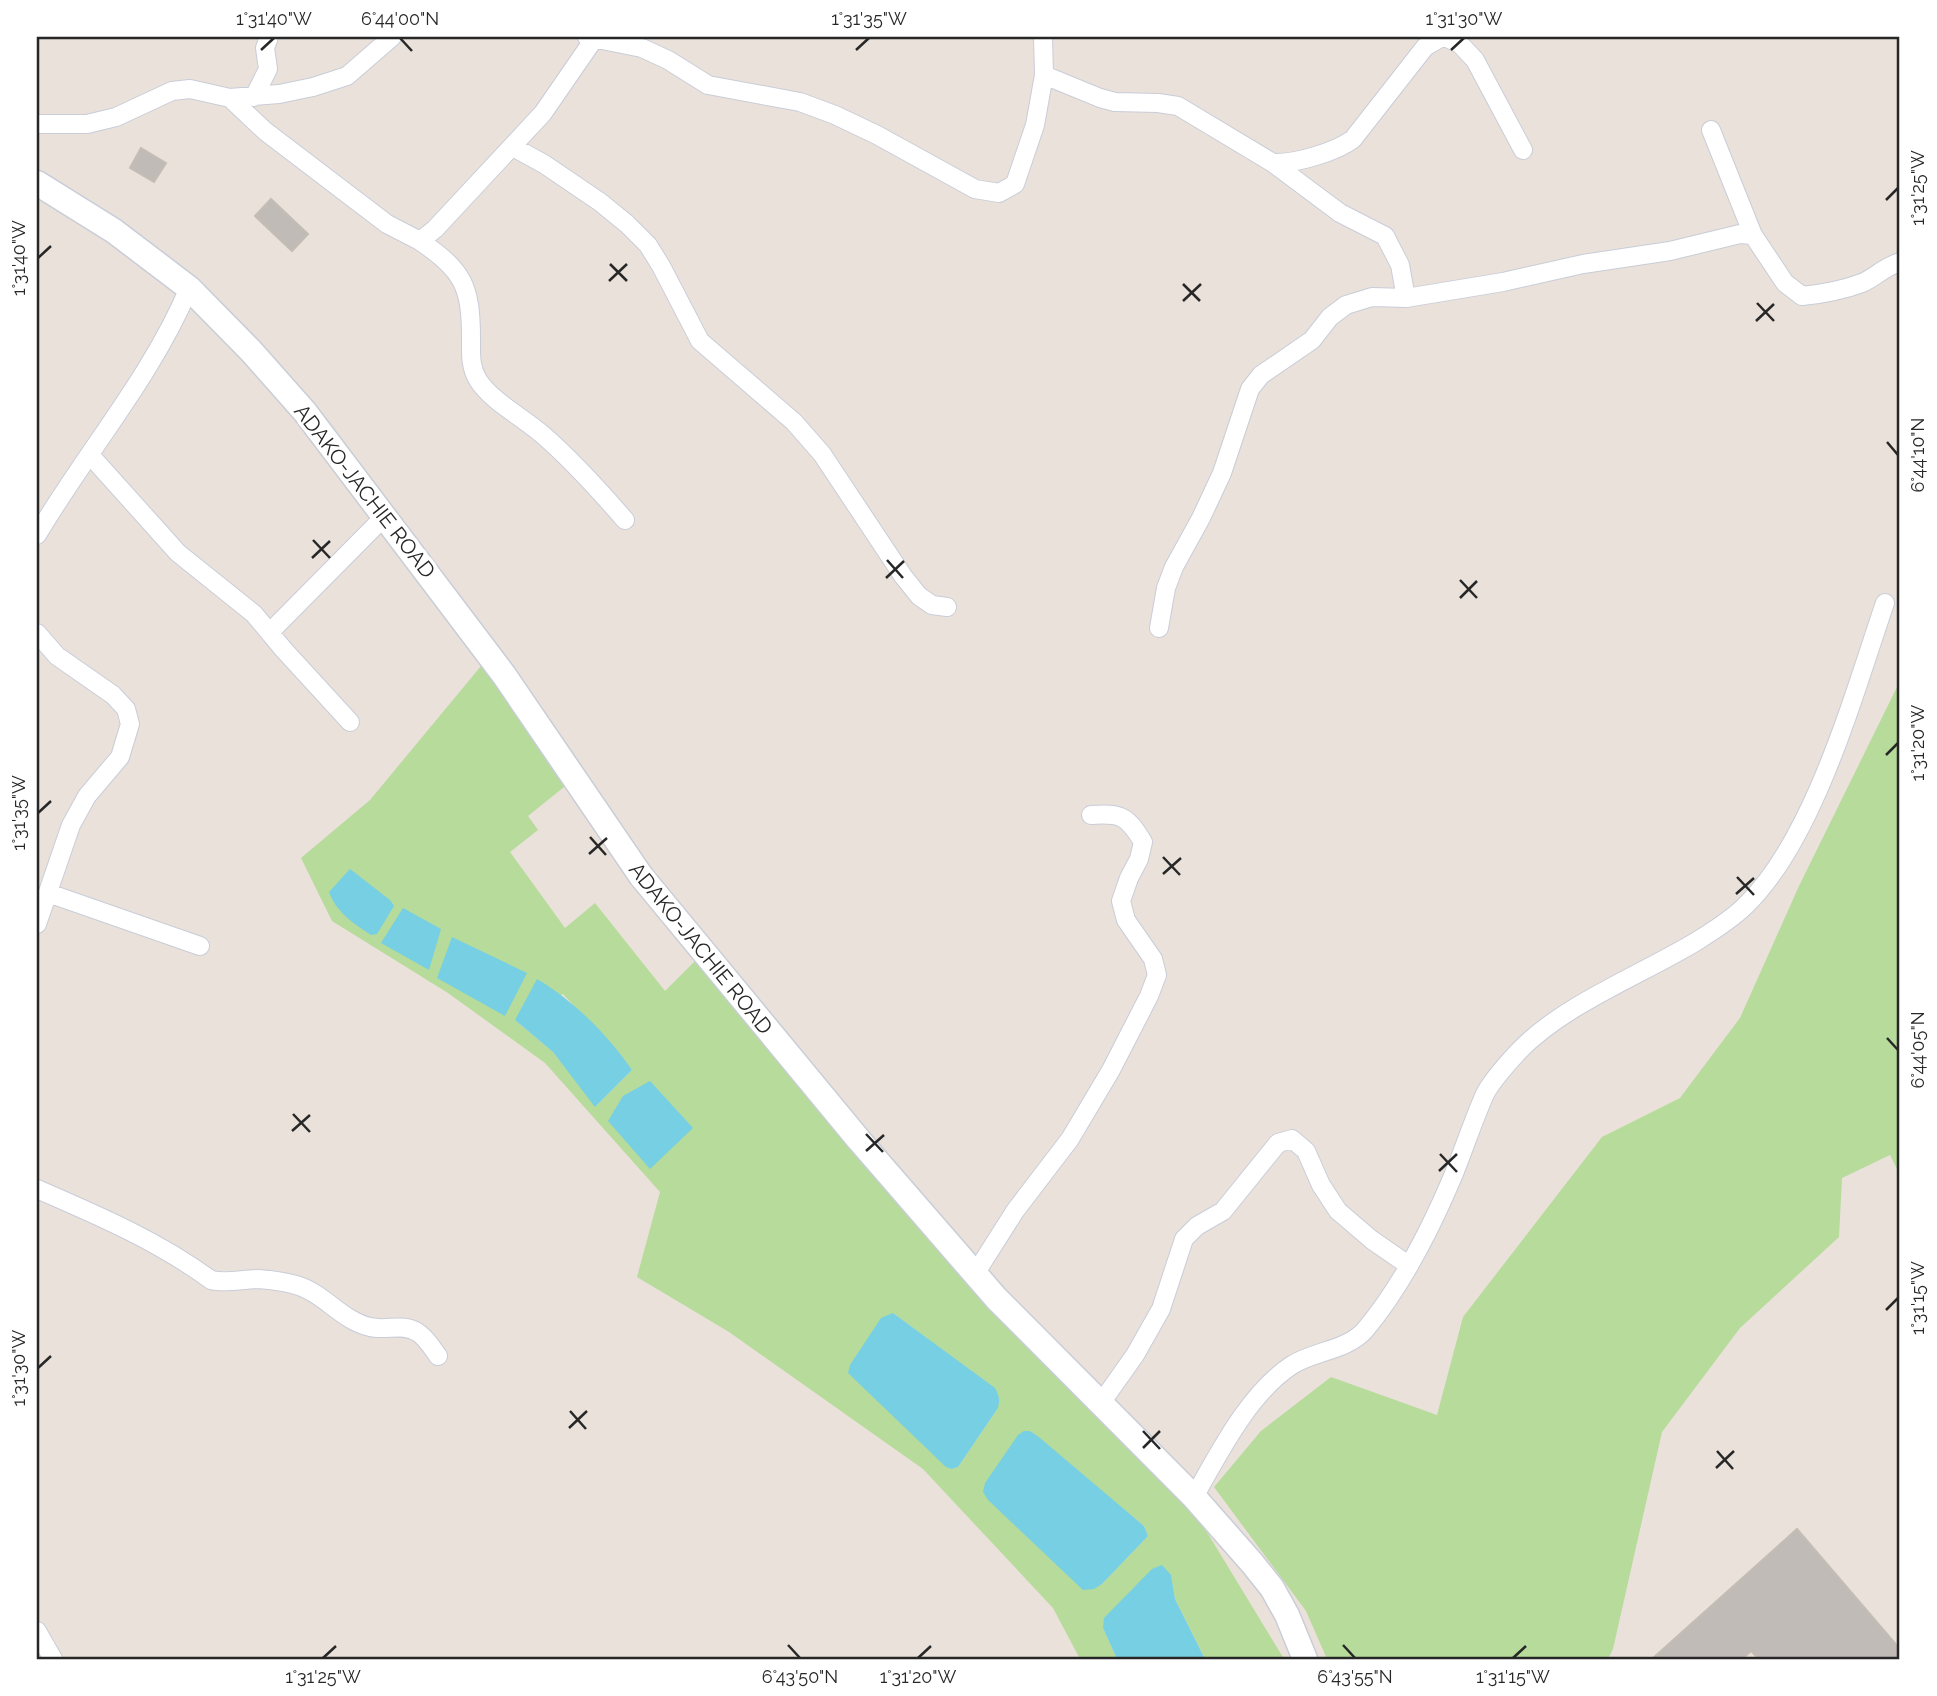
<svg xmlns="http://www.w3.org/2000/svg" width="1937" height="1696" font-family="Raleway,sans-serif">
  <rect width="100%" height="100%" fill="#e9e1da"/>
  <!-- green -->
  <path fill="#b6db9b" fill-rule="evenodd" d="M486 660 569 783 528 816 538 830 510 852 565 928 595 903 665 991 697 959 1199 1519 1284 1659H1205L1175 1599 1171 1576 1103 1628 1117 1659H1080L1053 1608 923 1469 729 1332 637 1277 660 1192 545 1063 448 993 332 921 301 858 370 800ZM563 994 632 1070 596 1106 553 1052 515 1020ZM893 1313 994 1388 998 1394V1408L958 1467 952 1469ZM1030 1431 1144 1526 1148 1536 1102 1584 1094 1588Z
    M1900 681V1175L1890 1155 1842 1178 1839 1237 1740 1328 1662 1432 1613 1649 1608 1659H1327L1306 1611 1214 1487 1261 1431 1331 1377 1437 1415 1463 1317 1602 1137 1680 1098 1740 1018 1799 886Z"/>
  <!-- water -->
  <path fill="#76cfe2" d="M350 869 390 900 394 906 377 934 371 935C353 923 337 913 329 892Z
    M403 908 441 929 429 970 381 943Z
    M452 937 527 973 505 1016 437 978Z
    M537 979C574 1001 608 1035 632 1070L595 1107 553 1052 515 1020Z
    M650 1081 693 1128 650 1169 608 1121 623 1096Z
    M893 1313 995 1388C999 1395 1000 1400 998 1408L958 1467 952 1469 946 1467 848 1373 850 1365 881 1318Z
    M1024 1431H1030L1040 1438 1144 1526 1148 1536 1102 1584 1094 1589 1083 1590 988 1500 983 1492 985 1483 1018 1435Z
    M1162 1565 1171 1575 1175 1599 1205 1659H1117L1103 1628 1104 1618 1152 1569Z"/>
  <!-- building -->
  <path fill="#c1bbb7" stroke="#c3bdb4" stroke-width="2" d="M141 148 166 163 154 182 130 168Z
    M271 199 308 234 292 251 255 216Z
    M1797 1529 1900 1649V1659H1759L1751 1651 1742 1659H1652Z"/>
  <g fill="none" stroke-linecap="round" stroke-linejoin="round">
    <defs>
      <path id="street" d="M587 37 642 48 668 60 708 85 800 102 835 115 877 135 975 189 999 193 1015 184 1035 125 1044 75 1043 37
        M1445 37 1460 44 1475 60 1523 150
        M1044 75 1100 98 1115 102 1158 103 1178 106 1273 163C1295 164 1336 152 1353 139L1425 47 1442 37
        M254 97 268 69 265 48 269 37
        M230 98 265 131 387 224 420 241 435 229 543 113 594 39
        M37 124H87L116 117 172 91 190 89 230 98 279 94 313 87 347 76 392 37
        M1711 130 1753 235
        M513 147 544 164 600 202 627 224 648 245 661 266 700 341 794 422 822 454 903 576 919 596 932 605 947 607
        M1273 163 1340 213 1385 236 1400 265 1406 298
        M420 241C463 271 471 285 471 339 471 354 470 367 478 380 491 401 524 418 543 435 573 461 599 490 625 520
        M90 455 178 553 254 614 284 650 350 722
        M37 535C86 452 151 378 189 288
        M1159 628 1166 588 1174 567 1201 518 1222 473 1250 389 1261 375 1312 340 1330 317 1346 305 1372 297 1406 298 1503 282 1583 264 1670 251 1740 234 1753 235 1785 283 1802 296C1822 294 1843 290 1862 283 1876 277 1882 268 1900 262
        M270 632 385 516
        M37 633 57 656 113 695 126 709 130 724 120 757 87 796 71 825 37 924
        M48 893 200 946
        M37 1189C97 1215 158 1241 211 1280 227 1284 243 1279 259 1279 271 1280 285 1282 296 1285 324 1293 342 1321 370 1327 385 1331 404 1323 417 1332 426 1337 432 1348 438 1356
        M975 1274 1015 1211 1070 1139 1111 1070 1149 996 1157 975 1153 959 1126 920 1121 901 1129 878 1139 859 1143 842C1127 816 1122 813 1091 815
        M1101 1403 1135 1355 1161 1309 1184 1239 1197 1226 1223 1211 1278 1143 1292 1139 1306 1151 1321 1185 1338 1211 1372 1240 1408 1265
        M1194 1497C1219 1453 1249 1393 1292 1365 1314 1351 1348 1350 1365 1330 1402 1286 1431 1228 1453 1176 1464 1149 1473 1121 1485 1094 1492 1080 1507 1064 1518 1052 1562 1005 1641 975 1697 941 1713 931 1732 919 1745 906 1814 840 1854 693 1885 603
        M37 1631 53 1659"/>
      <path id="secondary" d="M37 183 114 231 189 288 251 351 305 412 504 675 641 876 859 1140 996 1298 1194 1497 1252 1563 1272 1588 1287 1615 1305 1659"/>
    </defs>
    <!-- street casing -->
    <use href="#street" stroke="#c9cdd8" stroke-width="20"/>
    <!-- secondary casing -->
    <use href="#secondary" stroke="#c9cdd8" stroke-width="27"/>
    <!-- street -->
    <use href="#street" stroke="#fff" stroke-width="18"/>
    <!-- secondary -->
    <use href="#secondary" stroke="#fff" stroke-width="24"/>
  </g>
  <!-- ticks -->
  <path fill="none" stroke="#272727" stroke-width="2.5" d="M400 38 412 51M261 50 274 38M856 50 869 38M1451 50 1464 38M1886 200 1898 188M38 258 51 246M610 264 627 281M609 281 627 264M1183 284 1200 301M1183 301 1201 284M1757 303 1774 321M1756 321 1774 304M1887 442 1898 455M313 540 330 558M312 558 330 541M887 560 903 578M886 578 904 561M1460 580 1477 598M1460 598 1477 581M1886 755 1898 743M38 813 51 801M590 837 606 855M589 854 607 838M1163 857 1180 875M1163 874 1181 858M1737 877 1754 895M1736 894 1754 878M1887 1038 1898 1050M293 1114 310 1132M292 1131 310 1115M866 1134 883 1152M866 1151 884 1135M1440 1154 1457 1172M1439 1171 1457 1154M1886 1310 1898 1298M38 1368 51 1356M570 1411 586 1429M569 1428 587 1411M1143 1431 1160 1449M1143 1448 1160 1431M1717 1451 1733 1469M1716 1468 1734 1451M788 1645 800 1658M1343 1645 1355 1658M323 1658 336 1646M918 1658 931 1646M1513 1658 1526 1646"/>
  <g text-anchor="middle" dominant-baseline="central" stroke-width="7" stroke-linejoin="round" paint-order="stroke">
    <!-- street labels -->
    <g font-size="21" fill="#272727" stroke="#fff">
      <text transform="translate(365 491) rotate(52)">ADAKO-JACHIE ROAD</text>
      <text transform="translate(701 948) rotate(51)">ADAKO-JACHIE ROAD</text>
    </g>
  </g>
  <!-- border -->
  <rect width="1937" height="1696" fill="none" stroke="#ffffff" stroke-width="77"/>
  <rect x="38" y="38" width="1860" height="1620" fill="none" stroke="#272727" stroke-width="2.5"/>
  <g font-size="18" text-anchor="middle" fill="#272727">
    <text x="274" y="25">1°31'40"W</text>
    <text x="400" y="25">6°44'00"N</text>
    <text x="869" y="25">1°31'35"W</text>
    <text x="1464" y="25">1°31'30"W</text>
    <text transform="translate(1918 188) rotate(-90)" y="6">1°31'25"W</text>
    <text transform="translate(19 258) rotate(-90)" y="6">1°31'40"W</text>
    <text transform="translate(1918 455) rotate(-90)" y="6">6°44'10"N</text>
    <text transform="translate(1918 743) rotate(-90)" y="6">1°31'20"W</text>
    <text transform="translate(19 813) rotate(-90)" y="6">1°31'35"W</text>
    <text transform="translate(1918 1050) rotate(-90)" y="6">6°44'05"N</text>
    <text transform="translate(1918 1298) rotate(-90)" y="6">1°31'15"W</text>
    <text transform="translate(19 1368) rotate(-90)" y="6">1°31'30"W</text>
    <text x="323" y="1683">1°31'25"W</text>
    <text x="800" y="1683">6°43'50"N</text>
    <text x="918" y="1683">1°31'20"W</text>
    <text x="1355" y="1683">6°43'55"N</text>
    <text x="1513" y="1683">1°31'15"W</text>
  </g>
</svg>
